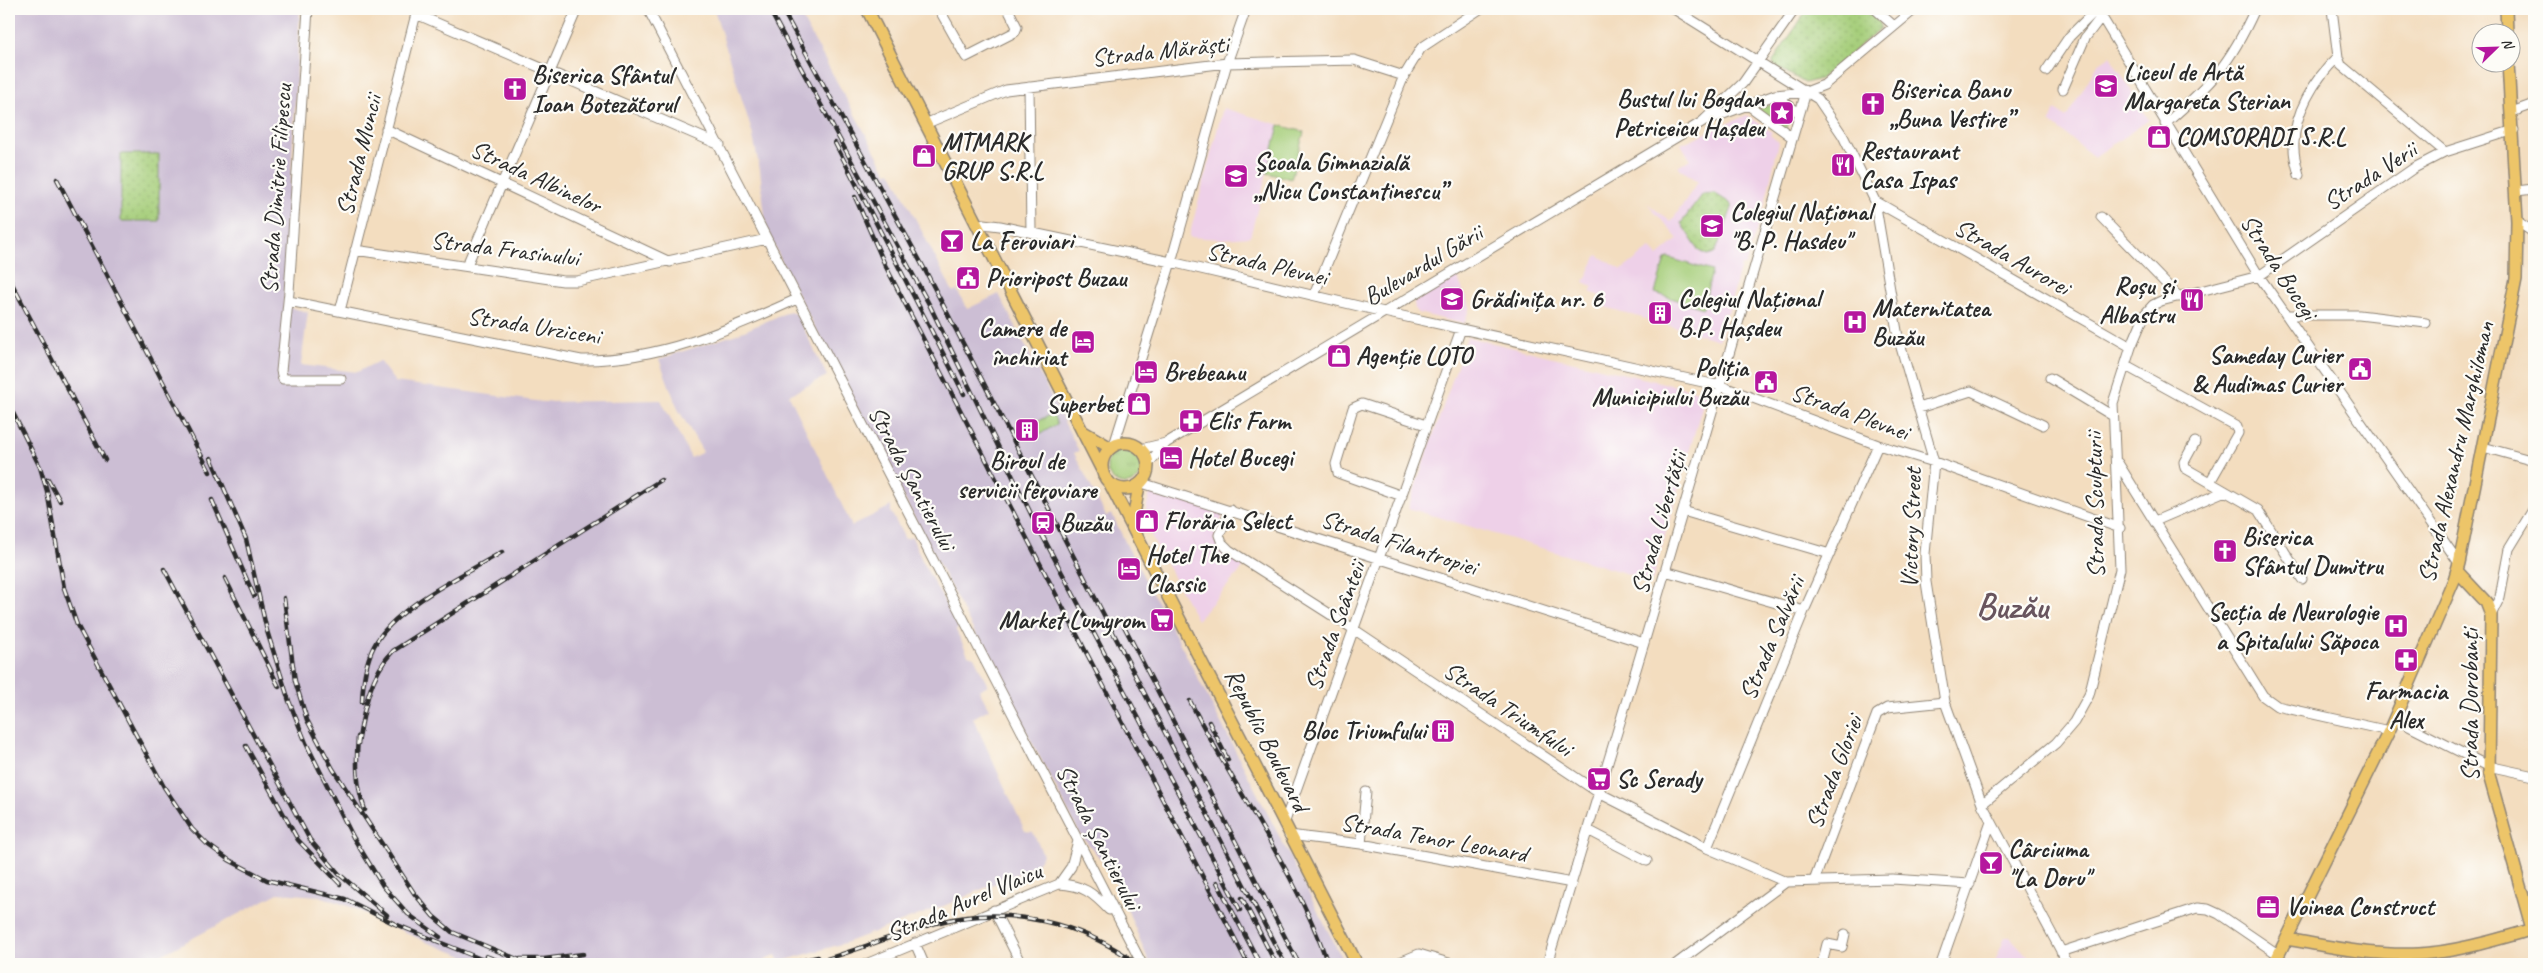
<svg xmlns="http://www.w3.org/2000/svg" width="2543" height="973" font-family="Caveat,sans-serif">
  <defs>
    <pattern id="grass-tufts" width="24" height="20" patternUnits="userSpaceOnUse" patternTransform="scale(1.25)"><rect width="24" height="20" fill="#a6ce7a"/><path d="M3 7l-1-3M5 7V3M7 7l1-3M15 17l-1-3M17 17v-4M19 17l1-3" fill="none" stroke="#8fb16a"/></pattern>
    <pattern id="park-dots" width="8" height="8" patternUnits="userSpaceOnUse" patternTransform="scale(1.25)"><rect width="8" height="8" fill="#a6ce7a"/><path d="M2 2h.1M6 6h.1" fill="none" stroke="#8fb16a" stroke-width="1.8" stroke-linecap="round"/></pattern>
  </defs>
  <rect width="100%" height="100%" fill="#fdfcf7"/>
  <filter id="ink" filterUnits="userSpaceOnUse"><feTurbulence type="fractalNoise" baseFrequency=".02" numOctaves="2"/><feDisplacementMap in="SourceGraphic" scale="10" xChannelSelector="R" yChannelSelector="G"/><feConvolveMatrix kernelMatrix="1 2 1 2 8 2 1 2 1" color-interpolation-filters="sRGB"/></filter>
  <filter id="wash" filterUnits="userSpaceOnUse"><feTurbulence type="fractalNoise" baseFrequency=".0096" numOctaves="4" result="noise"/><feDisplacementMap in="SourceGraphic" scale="20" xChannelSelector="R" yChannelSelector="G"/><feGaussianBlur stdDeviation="1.12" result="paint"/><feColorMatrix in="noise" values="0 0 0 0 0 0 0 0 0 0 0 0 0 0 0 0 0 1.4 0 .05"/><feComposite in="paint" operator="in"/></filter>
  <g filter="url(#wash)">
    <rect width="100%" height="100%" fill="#f3ddbf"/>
    <!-- built -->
    <path fill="#eed0e8" d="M2110 56 2149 120 2094 157 2050 122 2055 109 2066 118 2098 64Z
      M1223 108 1304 132 1291 179 1267 173 1250 237 1221 239 1189 237Z
      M1747 115 1772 132 1770 135 1779 142 1765 203 1745 266 1741 265 1728 313H1724L1722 321 1725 322 1719 340 1598 305 1600 296 1590 292 1593 286 1584 282 1597 255 1622 270 1650 248 1658 256 1678 239 1647 203 1671 222 1698 182 1678 167 1690 159 1681 144Z
      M1457 276 1470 307 1464 324 1418 313 1415 310 1414 302Z
      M1467 337 1706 393 1652 581 1408 508Z
      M1151 490 1224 512 1214 540 1244 567 1197 620 1143 521Z
      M2005 937H2010L2035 964H1994Z"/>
    <!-- industrial -->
    <path fill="#ccbed4" d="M9 9H300L284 306 308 312 301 365 357 372 379 361 395 382 543 402 661 400 691 458 703 452 678 409 659 359 737 334 790 311 797 315 827 376 789 395 852 526 891 506V512L905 539 912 537 924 565 959 628 956 630 968 655 974 657 988 685 979 690 989 709 973 718 1025 831 1033 832 1043 855 1035 866 946 905 845 943 779 962 776 955 757 964H485L426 942 351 907 319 896 278 893 144 964H9Z
      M714 9H797L887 173 891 171 953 292 957 290 967 309 999 294 1079 451 1074 453 1106 516 1112 514 1128 548 1183 649 1345 964H1150L1112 873 1080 834 790 280 766 227 760 170 752 132Z"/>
    <!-- grass -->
    <path fill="url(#grass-tufts)" stroke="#687c52" d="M1779 102 1792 111 1786 130 1758 109Z
      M1053 414 1057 424 1037 436 1030 424Z
      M1107 466a18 18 0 1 1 36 0a18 18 0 1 1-36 0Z"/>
    <!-- park -->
    <path fill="url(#park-dots)" stroke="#687c52" d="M1808 9H1864L1880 23 1881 28 1820 79 1805 83 1774 65 1773 61Z
      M121 154H159V221H121Z
      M1714 193 1730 203 1732 208 1715 253 1707 255 1699 251 1681 223 1703 194Z"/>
    <!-- pitch -->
    <path fill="#a6ce7a" stroke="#687c52" d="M1279 125 1304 132 1291 179 1267 173Z
      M1669 258 1712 271 1703 308 1655 293 1665 259Z"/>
  </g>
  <g filter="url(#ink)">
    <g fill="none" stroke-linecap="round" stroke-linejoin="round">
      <defs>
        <path id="minor" d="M308 9 289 292 281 371 283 379H341
          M648 9 1142 964
          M939 9 966 57 1015 32 1017 27 1008 9
          M1674 9 1818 99 1843 136 1875 201 1898 337 1934 462 1925 554 1926 582 1945 702 1982 804 2068 964
          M1875 9 1894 26
          M2097 9 2259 276 2459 563
          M2332 9 2338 57 2341 65 2445 152
          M416 14 720 145
          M2046 71 2069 37 2097 9
          M1029 87 1031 232
          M2063 89 2085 38 2101 17
          M1775 95 1799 113
          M1748 105 1792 137
          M2512 112 2534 104
          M1707 120 1775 95 1806 92 1824 85 1915 9
          M925 124 1006 90 1227 63 1354 60 1404 76
          M2165 124C2211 84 2230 65 2255 9
          M386 129 670 262
          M2299 175C2297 166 2294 158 2294 149 2292 116 2315 78 2338 57
          M2516 191 2534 189
          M1875 201 2131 347
          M2101 217 2179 297
          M2517 221 2534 233
          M975 223 1000 226 1171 262 1384 312 1721 386 1878 445 1934 462 2120 528
          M355 250 563 281H577L767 239
          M467 265 577 9
          M1314 295 1404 76 1421 48 1480 9
          M289 301 581 360C657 361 729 330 797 299
          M340 311 417 10
          M2286 315H2359L2426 323
          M2126 366 2237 427 2238 433 2210 482
          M2050 378 2113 416
          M1919 408 1971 391 2043 425
          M2195 442 2184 462 2185 468 2258 510 2302 579
          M1114 445 1171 262 1227 63 1246 9
          M2483 447 2534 461
          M1141 449 1166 443
          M2118 463 2263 696 2277 706 2389 731
          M1148 464 1166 443 1702 122 1743 83 1795 9
          M1142 483 1644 643
          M1402 496 1338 473 1336 464 1353 408 1362 404 1426 425
          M1231 510 1219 535 1222 543 1229 550 1355 630 1599 793 1707 848 1786 882
          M1683 511 1830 554
          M2155 521 2225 491
          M1665 571 1804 611
          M2491 615 2500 597 2509 549 2534 508
          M2395 719 2488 766 2534 776
          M1982 804 2056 743 2074 722 2089 695 2120 569 2113 403 2131 347 2145 314 2153 305 2161 301 2259 276 2414 168 2445 152 2514 130
          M1284 824 1461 329
          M1588 830 1647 861
          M1289 835 1361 844 1572 883
          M1361 844 1366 792
          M1707 848 1804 611 1878 445
          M1814 881 1877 714 1887 708 1945 702
          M1059 884C1083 885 1093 893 1109 910
          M994 910 1021 964
          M915 943 924 964
          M2061 952 2197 908 2208 909 2219 914 2279 955
          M866 964 1059 884 1071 867 1078 841
          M1395 964 1419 954 1452 964
          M1547 964 1644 643 1806 92
          M1676 964 1786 882 1892 879 1970 884
          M1822 964 1827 944 1842 947 1845 934
          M1941 964 1991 822"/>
        <path id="major" d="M867 9 1102 470
          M2506 9 2507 32
          M1082 431 1111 448
          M1102 466a23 23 0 1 1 46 0a23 23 0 1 1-46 0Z
          M1109 482 1357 964
          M1132 526 1139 485
          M2457 571 2486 602 2491 615 2489 775 2534 936
          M2287 939C2330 947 2374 956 2419 954 2457 952 2498 939 2534 929
          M2274 964 2389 731 2454 580 2459 563 2516 279 2517 221 2508 62"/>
      </defs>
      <!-- minor casing -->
      <use href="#minor" stroke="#8f8475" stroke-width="11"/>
      <!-- major casing -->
      <use href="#major" stroke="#8f8475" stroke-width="14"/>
      <!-- minor -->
      <use href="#minor" stroke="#fff" stroke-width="9"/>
      <!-- major -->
      <use href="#major" stroke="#edc569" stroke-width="11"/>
      <defs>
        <path id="rail" d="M769 9 930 306 1032 516 1240 910
          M782 9 925 270 1285 964
          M835 143 964 394
          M57 179 210 472
          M855 197 885 265 1248 964
          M9 278 105 460
          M9 405 40 467 47 491 64 588 77 625 164 787 192 829 207 844 229 860 267 880 345 899 395 924 493 964
          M211 458 246 539 267 631 289 701 306 743 353 837 383 886 408 914 440 937
          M48 479 60 501
          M212 500 254 596
          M164 569 310 840 339 874 387 915
          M225 578 279 687
          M284 598 295 681 307 720 333 769 414 893 433 916 452 932 529 964
          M1124 626 1299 964
          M1190 701C1234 789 1296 870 1328 964
          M362 702C363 683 365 663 374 646 394 607 464 575 502 552
          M1209 722 1228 760
          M358 737C356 763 356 785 365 810
          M358 744C364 710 369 676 393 651L661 480
          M246 746 298 840 340 884
          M1217 882 1260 964
          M1242 898 1276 964
          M486 956 507 964
          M520 959H544L583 954
          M787 964 818 957
          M810 964C854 952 897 933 940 922 1010 905 1081 923 1138 964"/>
      </defs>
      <!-- rail casing -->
      <use href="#rail" stroke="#2b2b2b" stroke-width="4.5"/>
      <!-- rail -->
      <use href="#rail" stroke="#fdfcf7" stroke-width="2.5" stroke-dasharray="8" stroke-linecap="butt"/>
    </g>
  </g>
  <!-- icons -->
  <defs>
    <symbol id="university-square" viewBox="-11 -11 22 22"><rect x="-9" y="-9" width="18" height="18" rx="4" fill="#b5179e" stroke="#fdfcf7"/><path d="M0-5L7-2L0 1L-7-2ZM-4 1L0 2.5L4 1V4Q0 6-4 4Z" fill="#fff"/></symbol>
    <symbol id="church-square" viewBox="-11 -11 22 22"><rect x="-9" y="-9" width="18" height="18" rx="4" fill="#b5179e" stroke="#fdfcf7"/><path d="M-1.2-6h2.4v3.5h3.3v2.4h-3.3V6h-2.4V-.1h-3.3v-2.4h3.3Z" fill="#fff"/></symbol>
    <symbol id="sight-square" viewBox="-11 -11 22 22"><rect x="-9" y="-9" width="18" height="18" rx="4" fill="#b5179e" stroke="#fdfcf7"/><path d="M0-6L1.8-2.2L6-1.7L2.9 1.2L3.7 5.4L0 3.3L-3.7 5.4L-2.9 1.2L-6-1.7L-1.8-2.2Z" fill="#fff"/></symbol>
    <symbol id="shop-square" viewBox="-11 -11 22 22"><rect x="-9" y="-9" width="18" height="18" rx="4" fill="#b5179e" stroke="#fdfcf7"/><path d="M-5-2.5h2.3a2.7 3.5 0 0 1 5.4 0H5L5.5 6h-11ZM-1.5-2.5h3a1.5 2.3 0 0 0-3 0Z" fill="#fff"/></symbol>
    <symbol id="restaurant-square" viewBox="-11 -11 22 22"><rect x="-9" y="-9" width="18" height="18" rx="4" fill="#b5179e" stroke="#fdfcf7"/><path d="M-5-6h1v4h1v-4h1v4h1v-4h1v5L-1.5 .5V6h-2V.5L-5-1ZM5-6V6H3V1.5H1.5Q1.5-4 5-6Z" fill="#fff"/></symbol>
    <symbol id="school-square" viewBox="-11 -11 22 22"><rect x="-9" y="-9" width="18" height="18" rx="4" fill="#b5179e" stroke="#fdfcf7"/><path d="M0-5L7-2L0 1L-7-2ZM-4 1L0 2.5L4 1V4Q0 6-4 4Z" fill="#fff"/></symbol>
    <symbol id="bar-square" viewBox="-11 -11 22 22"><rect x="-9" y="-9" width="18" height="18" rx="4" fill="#b5179e" stroke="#fdfcf7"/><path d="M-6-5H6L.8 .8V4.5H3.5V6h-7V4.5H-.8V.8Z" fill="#fff"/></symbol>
    <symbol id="civic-square" viewBox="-11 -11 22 22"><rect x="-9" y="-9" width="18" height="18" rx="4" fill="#b5179e" stroke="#fdfcf7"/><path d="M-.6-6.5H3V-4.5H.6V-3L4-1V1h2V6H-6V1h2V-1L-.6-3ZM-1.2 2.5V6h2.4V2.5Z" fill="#fff"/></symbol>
    <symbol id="building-square" viewBox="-11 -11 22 22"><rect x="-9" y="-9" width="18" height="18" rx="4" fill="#b5179e" stroke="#fdfcf7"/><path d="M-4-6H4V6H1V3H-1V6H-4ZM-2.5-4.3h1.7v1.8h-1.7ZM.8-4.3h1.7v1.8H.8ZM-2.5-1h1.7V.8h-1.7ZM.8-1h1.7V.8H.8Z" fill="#fff"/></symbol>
    <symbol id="hospital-square" viewBox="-11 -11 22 22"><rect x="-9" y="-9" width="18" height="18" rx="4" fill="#b5179e" stroke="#fdfcf7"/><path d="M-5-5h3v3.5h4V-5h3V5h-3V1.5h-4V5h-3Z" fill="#fff"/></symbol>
    <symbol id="hotel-square" viewBox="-11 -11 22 22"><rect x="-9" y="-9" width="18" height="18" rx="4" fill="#b5179e" stroke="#fdfcf7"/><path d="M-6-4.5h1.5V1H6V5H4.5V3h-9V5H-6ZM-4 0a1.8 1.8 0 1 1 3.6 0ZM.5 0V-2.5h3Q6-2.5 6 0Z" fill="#fff"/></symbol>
    <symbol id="pharmacy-square" viewBox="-11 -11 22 22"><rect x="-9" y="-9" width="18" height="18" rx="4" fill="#b5179e" stroke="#fdfcf7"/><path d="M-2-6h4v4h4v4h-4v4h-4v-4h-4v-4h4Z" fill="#fff"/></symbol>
    <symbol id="station-square" viewBox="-11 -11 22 22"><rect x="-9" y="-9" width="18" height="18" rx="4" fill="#b5179e" stroke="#fdfcf7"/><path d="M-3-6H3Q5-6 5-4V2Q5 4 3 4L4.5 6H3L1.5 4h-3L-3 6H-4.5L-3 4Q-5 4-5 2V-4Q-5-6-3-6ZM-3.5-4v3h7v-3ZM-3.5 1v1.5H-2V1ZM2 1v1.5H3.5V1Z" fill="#fff"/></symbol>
    <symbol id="supermarket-square" viewBox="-11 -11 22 22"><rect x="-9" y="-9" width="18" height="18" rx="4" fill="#b5179e" stroke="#fdfcf7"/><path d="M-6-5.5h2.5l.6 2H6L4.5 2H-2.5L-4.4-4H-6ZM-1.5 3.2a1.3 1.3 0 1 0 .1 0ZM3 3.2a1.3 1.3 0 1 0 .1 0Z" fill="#fff"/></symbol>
    <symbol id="office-square" viewBox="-11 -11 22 22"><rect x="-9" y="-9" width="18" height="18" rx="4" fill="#b5179e" stroke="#fdfcf7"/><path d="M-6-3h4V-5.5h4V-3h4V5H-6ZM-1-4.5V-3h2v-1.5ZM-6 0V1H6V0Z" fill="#fff"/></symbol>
  </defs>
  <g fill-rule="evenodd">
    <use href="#university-square" x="2092" y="72" width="28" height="28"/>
    <use href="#church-square" x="501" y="75" width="28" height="28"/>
    <use href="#church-square" x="1859" y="90" width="28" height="28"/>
    <use href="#sight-square" x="1768" y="99" width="28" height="28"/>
    <use href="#shop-square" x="2145" y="123" width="28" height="28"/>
    <use href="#shop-square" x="910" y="142" width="28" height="28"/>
    <use href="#restaurant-square" x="1829" y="151" width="28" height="28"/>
    <use href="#school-square" x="1222" y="162" width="28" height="28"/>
    <use href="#university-square" x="1698" y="212" width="28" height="28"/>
    <use href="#bar-square" x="938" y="227" width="28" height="28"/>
    <use href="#civic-square" x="954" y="264" width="28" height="28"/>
    <use href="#school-square" x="1438" y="285" width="28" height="28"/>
    <use href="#restaurant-square" x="2178" y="286" width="28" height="28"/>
    <use href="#building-square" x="1646" y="299" width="28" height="28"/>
    <use href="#hospital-square" x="1841" y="308" width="28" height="28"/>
    <use href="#hotel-square" x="1069" y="328" width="28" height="28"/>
    <use href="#shop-square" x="1325" y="342" width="28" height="28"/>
    <use href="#civic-square" x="2346" y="355" width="28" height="28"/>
    <use href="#hotel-square" x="1132" y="358" width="28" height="28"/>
    <use href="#civic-square" x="1752" y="368" width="28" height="28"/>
    <use href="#shop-square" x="1125" y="390" width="28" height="28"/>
    <use href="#pharmacy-square" x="1177" y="407" width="28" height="28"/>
    <use href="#building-square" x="1013" y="416" width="28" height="28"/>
    <use href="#hotel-square" x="1157" y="444" width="28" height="28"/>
    <use href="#shop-square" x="1133" y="507" width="28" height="28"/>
    <use href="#station-square" x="1029" y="509" width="28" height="28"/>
    <use href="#church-square" x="2211" y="537" width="28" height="28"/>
    <use href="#hotel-square" x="1115" y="555" width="28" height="28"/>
    <use href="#supermarket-square" x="1148" y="606" width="28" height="28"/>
    <use href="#hospital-square" x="2382" y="612" width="28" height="28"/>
    <use href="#pharmacy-square" x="2392" y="646" width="28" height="28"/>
    <use href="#building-square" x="1429" y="717" width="28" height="28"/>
    <use href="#supermarket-square" x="1585" y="765" width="28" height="28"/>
    <use href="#bar-square" x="1977" y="849" width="28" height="28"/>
    <use href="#office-square" x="2254" y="893" width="28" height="28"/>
  </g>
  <g text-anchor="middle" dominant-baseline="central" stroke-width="4.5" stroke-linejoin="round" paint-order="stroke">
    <!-- street labels -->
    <g font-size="25" fill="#2b2b2b" stroke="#fdfcf7">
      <text transform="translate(1160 51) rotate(-6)">Strada Mărăști</text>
      <text transform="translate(359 155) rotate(-76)">Strada Muncii</text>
      <text transform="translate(2370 176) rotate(-33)">Strada Verii</text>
      <text transform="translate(536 177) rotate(25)">Strada Albinelor</text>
      <text transform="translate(276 189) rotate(-86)">Strada Dimitrie Filipescu</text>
      <text transform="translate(505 249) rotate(7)">Strada Frasinului</text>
      <text transform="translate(2012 257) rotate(30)">Strada Aurorei</text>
      <text transform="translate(1267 264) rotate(13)">Strada Plevnei</text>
      <text transform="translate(1423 265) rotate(-31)">Bulevardul Gării</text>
      <text transform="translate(2279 267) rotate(57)">Strada Bucegi</text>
      <text transform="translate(534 326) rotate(9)">Strada Urziceni</text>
      <text transform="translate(1850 412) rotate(20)">Strada Plevnei</text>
      <text transform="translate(2456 452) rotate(-77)">Strada Alexandru Marghiloman</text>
      <text transform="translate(912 478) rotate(62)">Strada Șantierului</text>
      <text transform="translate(2095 505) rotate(-91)">Strada Sculpturii</text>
      <text transform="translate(1659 523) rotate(-74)">Strada Libertății</text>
      <text transform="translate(1911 528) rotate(-88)">Victory Street</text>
      <text transform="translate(1399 543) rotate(18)">Strada Filantropiei</text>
      <text transform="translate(1335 626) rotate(-70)">Strada Scânteii</text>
      <text transform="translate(1772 638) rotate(-67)">Strada Salvării</text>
      <text transform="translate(2470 705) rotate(-90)">Strada Dorobanți</text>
      <text transform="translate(1508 709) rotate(34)">Strada Triumfului</text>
      <text transform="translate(1267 740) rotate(63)">Republic Boulevard</text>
      <text transform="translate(1834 772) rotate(-69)">Strada Gloriei</text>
      <text transform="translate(1099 837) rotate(63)">Strada Șantierului</text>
      <text transform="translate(1434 838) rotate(10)">Strada Tenor Leonard</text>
      <text transform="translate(964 902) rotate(-23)">Strada Aurel Vlaicu</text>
    </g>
    <!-- poi labels -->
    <g font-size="25" font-weight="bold" fill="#2b2b2b" stroke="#fdfcf7" text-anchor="start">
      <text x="2124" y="72">Liceul de Artă<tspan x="2124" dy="29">Margareta Sterian</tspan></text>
      <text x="532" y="75">Biserica Sfântul<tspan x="532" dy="29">Ioan Botezătorul</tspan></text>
      <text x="1890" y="90">Biserica Banu<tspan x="1890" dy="29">„Buna Vestire”</tspan></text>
      <text x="1764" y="99" text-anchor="end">Bustul lui Bogdan<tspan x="1764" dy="29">Petriceicu Hașdeu</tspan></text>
      <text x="2176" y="137">COMSORADI S.R.L</text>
      <text x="942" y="142">MTMARK<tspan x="942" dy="29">GRUP S.R.L</tspan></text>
      <text x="1860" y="151">Restaurant<tspan x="1860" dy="29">Casa Ispas</tspan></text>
      <text x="1254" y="162">Școala Gimnazială<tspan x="1254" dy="29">„Nicu Constantinescu”</tspan></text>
      <text x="1730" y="212">Colegiul Național<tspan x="1730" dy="29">"B. P. Hasdeu"</tspan></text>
      <text x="970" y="241">La Feroviari</text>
      <text x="986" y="278">Prioripost Buzau</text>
      <text x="2174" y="286" text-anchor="end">Roșu și<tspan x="2174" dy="29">Albastru</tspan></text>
      <text x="1470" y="299">Grădinița nr. 6</text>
      <text x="1678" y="299">Colegiul Național<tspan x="1678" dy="29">B.P. Hașdeu</tspan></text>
      <text x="1872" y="308">Maternitatea<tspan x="1872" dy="29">Buzău</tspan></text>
      <text x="1066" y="328" text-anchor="end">Camere de<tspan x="1066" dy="29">închiriat</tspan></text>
      <text x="2342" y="355" text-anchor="end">Sameday Curier<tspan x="2342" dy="29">&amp; Audimas Curier</tspan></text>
      <text x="1356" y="356">Agenție LOTO</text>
      <text x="1748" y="368" text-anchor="end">Poliția<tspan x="1748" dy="29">Municipiului Buzău</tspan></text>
      <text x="1164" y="372">Brebeanu</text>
      <text x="1122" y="404" text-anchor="end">Superbet</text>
      <text x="1208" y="421">Elis Farm</text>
      <text x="1188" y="458">Hotel Bucegi</text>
      <text x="1027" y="461" text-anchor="middle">Biroul de<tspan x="1027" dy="29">servicii feroviare</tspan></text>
      <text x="1164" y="521">Florăria Select</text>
      <text x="1060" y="523">Buzău</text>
      <text x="2242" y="537">Biserica<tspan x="2242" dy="29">Sfântul Dumitru</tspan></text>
      <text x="1146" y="555">Hotel The<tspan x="1146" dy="29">Classic</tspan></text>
      <text x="2378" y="612" text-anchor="end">Secția de Neurologie<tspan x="2378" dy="29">a Spitalului Săpoca</tspan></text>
      <text x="1144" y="620" text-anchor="end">Market Lumyrom</text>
      <text x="2406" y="691" text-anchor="middle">Farmacia<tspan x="2406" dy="29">Alex</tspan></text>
      <text x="1426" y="731" text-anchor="end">Bloc Triumfului</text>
      <text x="1616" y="779">Sc Serady</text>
      <text x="2008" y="849">Cârciuma<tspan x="2008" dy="29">"La Doru"</tspan></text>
      <text x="2286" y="907">Voinea Construct</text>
    </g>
    <!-- town labels -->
    <g font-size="35" font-weight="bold" fill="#68555e" stroke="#fdfcf7">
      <text x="2012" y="606">Buzău</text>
    </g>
  </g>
  <!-- margin -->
  <rect width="2543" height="973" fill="none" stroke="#fdfcf7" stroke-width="30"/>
  <!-- north arrow -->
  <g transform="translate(2496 48) rotate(67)"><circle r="24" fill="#fdfcf7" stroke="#a9a8a5"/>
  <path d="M0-4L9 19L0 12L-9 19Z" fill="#b5179e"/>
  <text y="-8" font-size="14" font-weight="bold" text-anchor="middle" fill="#2b2b2b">N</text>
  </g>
</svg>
